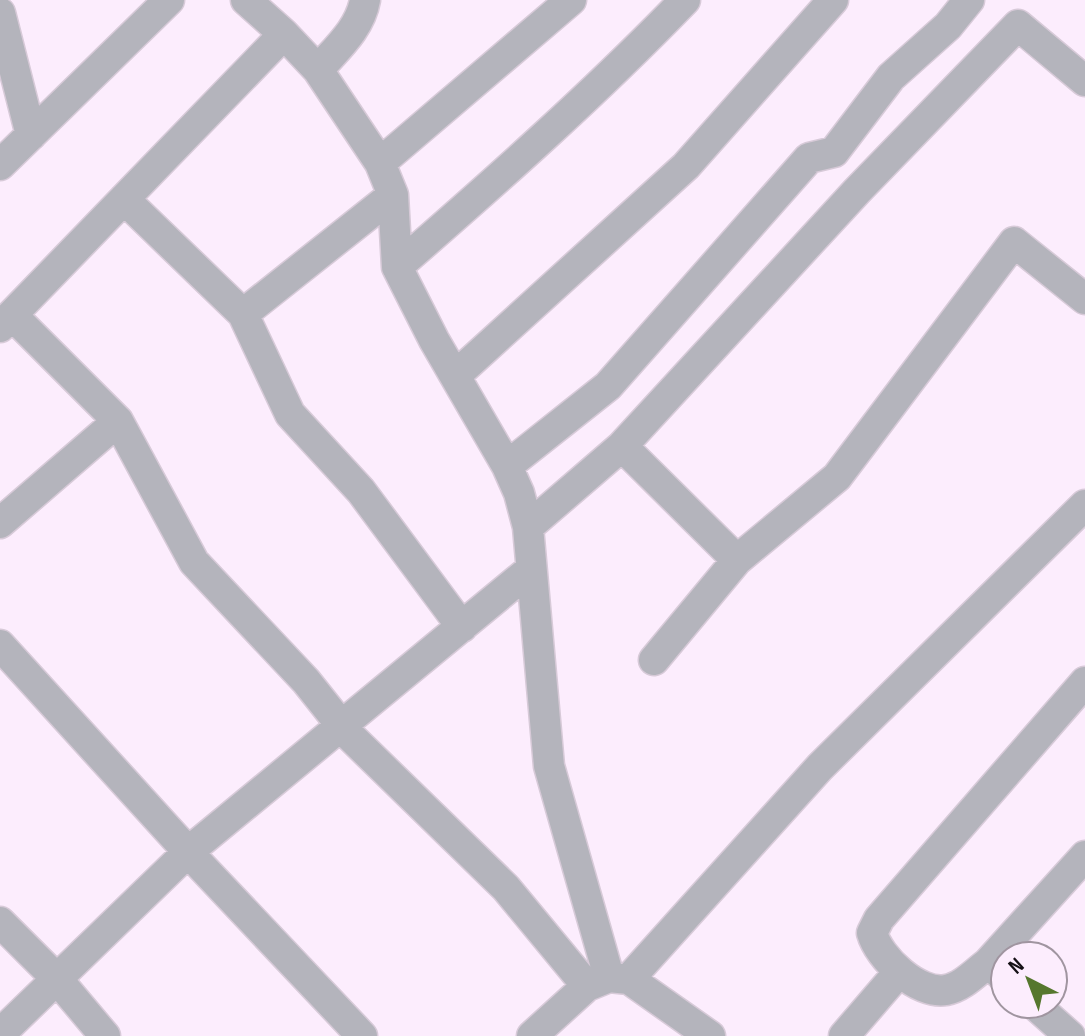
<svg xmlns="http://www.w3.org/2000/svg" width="1085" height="1036" font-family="'Sofia Sans Condensed',sans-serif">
  <rect width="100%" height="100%" fill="#fcedfd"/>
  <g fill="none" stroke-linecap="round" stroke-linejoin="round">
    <defs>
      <path id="minor" d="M246 0 284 34 318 70 380 163 393 195 397 267 434 340 507 466 519 493 528 527 549 766 609 977
        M0 13 31 135
        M318 70C336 49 360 29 365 0
        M380 163 571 0
        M0 165 169 0
        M124 199 243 314 290 414 361 491 462 627
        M397 267C496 181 594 94 685 0
        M243 314 393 195
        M13 316 118 421 194 562 306 681 349 735 506 888 587 986
        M0 327 284 34
        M455 376 686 166 833 0
        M622 446 737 560 837 477 1014 242 1085 299
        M507 466 608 386 809 158 834 152 891 77 948 26 969 0
        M0 523 118 421
        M528 527 622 446 857 191 1018 25 1085 81
        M0 645 202 867 362 1036
        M654 660 737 560
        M0 922 57 979 105 1036
        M988 963C975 973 962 987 946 990 918 995 879 958 872 933L879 919 1085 682
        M1005 978 988 963 1085 856
        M629 979 820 767 1085 505
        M1034 1004 1070 1036
        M0 1034 188 852 530 570
        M532 1036 587 986 609 977 629 979 710 1036
        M844 1036 899 972"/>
    </defs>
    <!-- minor casing -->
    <use href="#minor" stroke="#d7cad8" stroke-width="33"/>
    <!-- minor -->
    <use href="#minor" stroke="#b4b4bc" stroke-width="30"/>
  </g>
  <!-- north arrow -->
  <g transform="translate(1029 980) rotate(318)"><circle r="38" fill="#fcedfd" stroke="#a095a0" stroke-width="2"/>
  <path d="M0-6L14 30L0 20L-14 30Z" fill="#56772e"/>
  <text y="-12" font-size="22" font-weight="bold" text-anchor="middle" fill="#151015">N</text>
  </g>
</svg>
